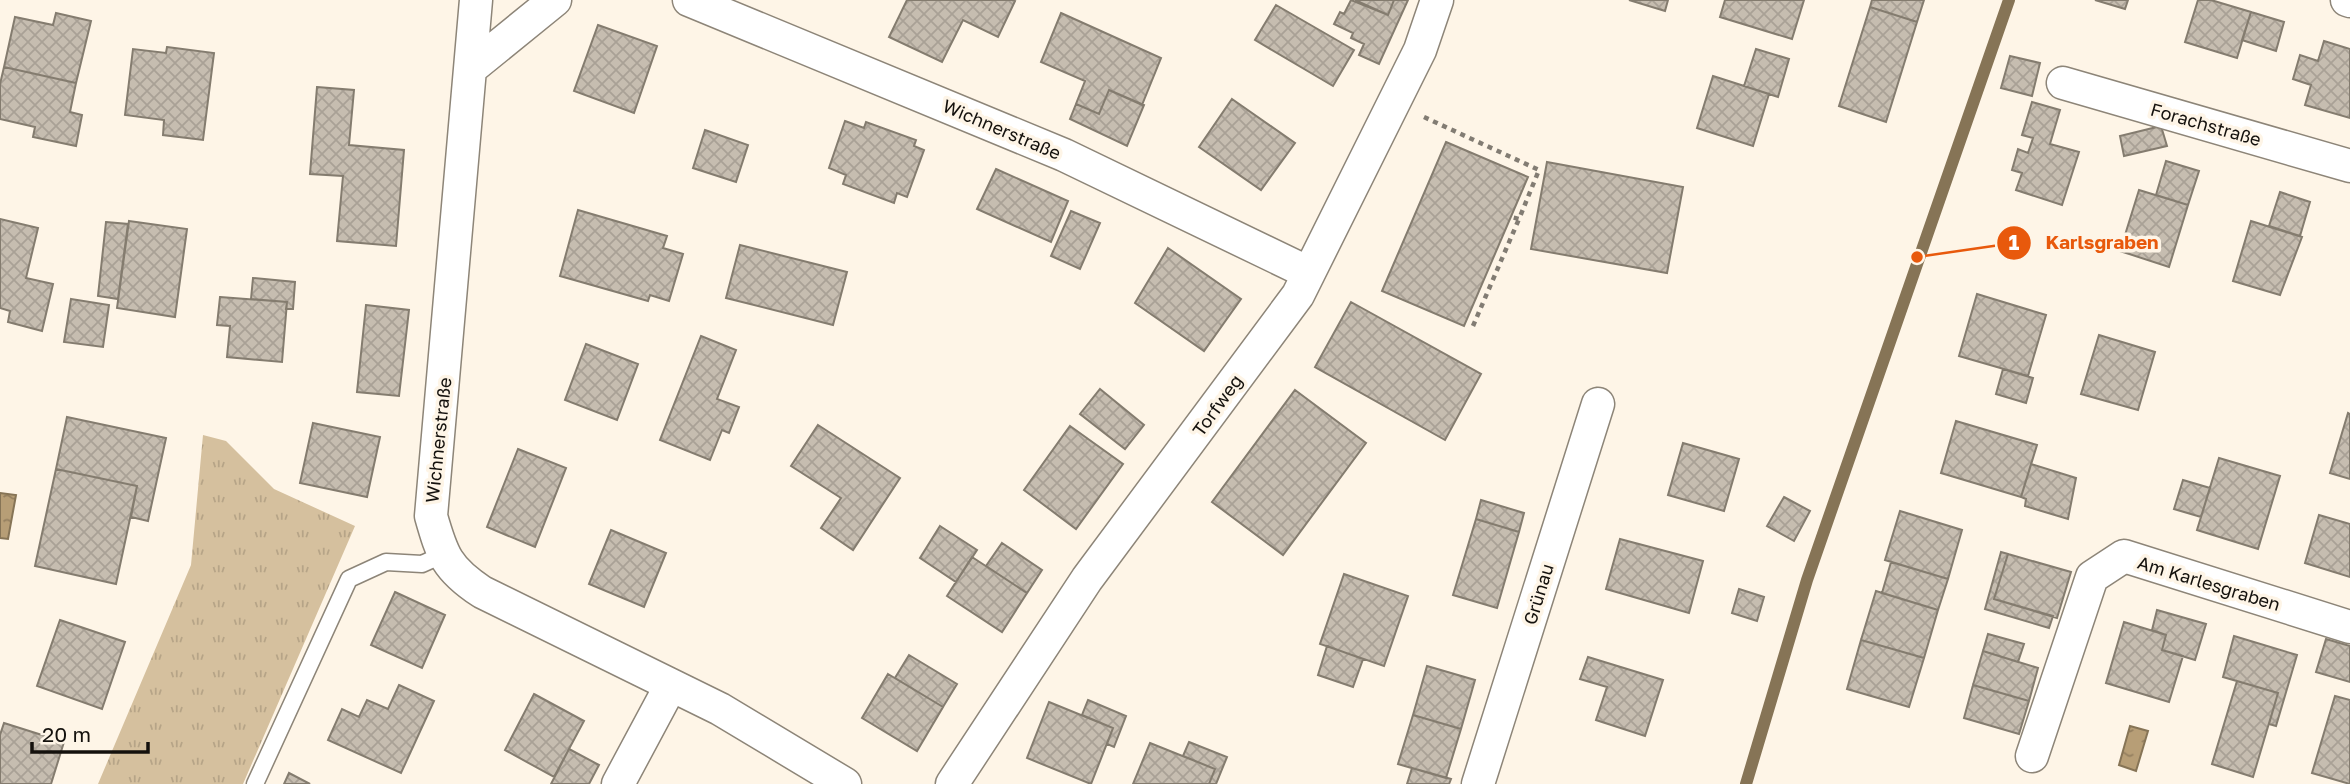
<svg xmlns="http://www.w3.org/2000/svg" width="2350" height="784" font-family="'Golos Text',sans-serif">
  <defs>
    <pattern id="grass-tufts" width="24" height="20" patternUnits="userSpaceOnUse" patternTransform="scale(1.75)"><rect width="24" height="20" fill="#d5c09e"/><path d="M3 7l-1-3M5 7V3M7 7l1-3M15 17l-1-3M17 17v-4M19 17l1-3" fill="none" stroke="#b6a487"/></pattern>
    <pattern id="water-ripples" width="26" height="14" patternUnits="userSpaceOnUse" patternTransform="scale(1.75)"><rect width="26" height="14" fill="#b79e76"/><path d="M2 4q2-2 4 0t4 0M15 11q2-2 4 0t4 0" fill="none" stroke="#947f5f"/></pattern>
    <pattern id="building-cross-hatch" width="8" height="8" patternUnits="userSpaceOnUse" patternTransform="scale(1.75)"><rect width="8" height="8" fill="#c6bdb0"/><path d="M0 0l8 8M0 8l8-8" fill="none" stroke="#a9a196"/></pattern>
  </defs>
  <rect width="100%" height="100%" fill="#fef5e7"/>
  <!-- grass -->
  <path fill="url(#grass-tufts)" d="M203 435 226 441 274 489 355 526 243 784H98L191 565Z"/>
  <!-- water -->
  <path fill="url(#water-ripples)" stroke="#867456" stroke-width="2" d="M0 493 16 495 8 539 0 538Z
    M2130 726 2148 731 2136 771 2119 765Z"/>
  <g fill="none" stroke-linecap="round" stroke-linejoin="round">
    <!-- stream -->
    <path stroke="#867456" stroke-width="12" d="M1746 784 1807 580 2009 0"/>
  </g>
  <!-- building -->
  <path fill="url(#building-cross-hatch)" stroke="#847c6f" stroke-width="2" d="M907 0H1012L1015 1 998 37 963 20 942 62 889 37Z
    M1351 0 1388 15 1394 0H1408L1379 64 1359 55 1364 44 1351 38 1353 33 1334 24 1340 12 1344 14Z
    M1355 0H1394L1388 15Z
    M1629 0H1668L1665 11Z
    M1725 0H1804L1792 39 1720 17Z
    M1872 0H1924L1917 22 1870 7Z
    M2095 0H2128L2125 9Z
    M2198 0H2211L2251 12 2237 58 2185 42Z
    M1276 5 1354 50 1333 86 1255 40Z
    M1870 7 1917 22 1886 122 1839 106Z
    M2251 12 2284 22 2276 51 2242 40Z
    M56 13 91 21 76 83 4 67 15 17 53 25Z
    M1061 13 1161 58 1142 105 1109 90 1099 114 1076 104 1085 81 1041 62Z
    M598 25 657 46 634 113 574 91Z
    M2324 41 2350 49V118L2305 105 2311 85 2293 79 2300 55 2318 61Z
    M167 47 214 53 203 140 163 135 164 120 125 115 133 49 166 53Z
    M1756 49 1789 59 1778 97 1744 86Z
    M2010 56 2040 63 2032 96 2001 88Z
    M4 67 76 83 70 112 82 115 76 146 33 137 35 127 0 119V84Z
    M1713 76 1769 94 1753 146 1697 128Z
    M317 87 354 90 349 145 404 150 396 246 337 241 343 176 310 174Z
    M1109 90 1144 105 1127 146 1070 119 1076 104 1099 114Z
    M1232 99 1295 143 1261 190 1199 147Z
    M2032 102 2060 110 2050 144 2079 152 2062 205 2016 190 2022 173 2012 170 2018 149 2028 153 2033 138 2022 135Z
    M845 121 864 128 866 122 916 140 914 146 924 150 907 197 897 193 894 203 843 184 846 175 829 168Z
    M2161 126 2167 146 2124 156 2120 136Z
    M705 130 748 145 736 182 693 168Z
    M1446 142 1528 177 1464 326 1382 291Z
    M2166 161 2199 171 2188 205 2156 195Z
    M1547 162 1683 187 1667 273 1531 249Z
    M996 169 1068 201 1051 242 977 209Z
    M2139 190 2188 205 2169 267 2120 251Z
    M2280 192 2310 202 2300 236 2269 226Z
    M578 210 667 236 663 248 683 254 669 301 650 295 648 301 560 276Z
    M1071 211 1100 223 1080 269 1051 256Z
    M0 219 38 228 26 278 53 284 42 331 8 322 10 311 0 308Z
    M129 221 187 229 175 317 117 308Z
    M2251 221 2302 237 2280 295 2233 281Z
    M106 222 128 224 118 299 98 296Z
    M740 245 847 272 833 325 726 298Z
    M1168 248 1241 299 1204 351 1135 303Z
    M253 278 295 282 293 309H286L287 302 251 299Z
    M1977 294 2046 315 2028 376 1959 356Z
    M220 297 287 302 282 362 227 357 230 326 217 325Z
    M71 299 109 305 103 347 64 342Z
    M1351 302 1481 374 1445 440 1315 367Z
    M366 305 409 310 399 396 357 392Z
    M2099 335 2155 352 2138 410 2081 394Z
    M701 336 736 350 717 399 739 407 729 433 722 430 710 460 660 440Z
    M586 344 638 364 617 420 565 400Z
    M2003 369 2033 378 2026 403 1996 394Z
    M1100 389 1144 425 1125 449 1080 414Z
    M1295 390 1366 443 1283 555 1212 502Z
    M2348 413 2350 414V479L2330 473Z
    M67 417 166 438 148 521 131 517 137 486 56 469Z
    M1956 421 2037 445 2021 497 1941 473Z
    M313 423 380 437 367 497 300 483Z
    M818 425 900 478 853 550 821 528 841 498 791 466Z
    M1070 426 1123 464 1076 529 1024 490Z
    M1683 443 1739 459 1724 511 1668 495Z
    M518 449 566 468 535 547 487 527Z
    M2219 458 2280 476 2258 549 2197 530Z
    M2031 464 2076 478 2068 519 2025 506 2026 499 2021 497Z
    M56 469 137 486 116 584 35 566Z
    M2183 480 2210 488 2201 517 2174 509Z
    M1784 497 1810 511 1794 541 1767 526Z
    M1481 500 1524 513 1519 532 1476 519Z
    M1900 511 1962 530 1948 579 1885 560Z
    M2319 515 2350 524V577L2305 563Z
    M1476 519 1519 532 1497 608 1453 595Z
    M940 526 977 550 956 582 920 558Z
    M611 530 666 553 644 607 589 584Z
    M1620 539 1703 561 1689 613 1606 589Z
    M1002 543 1042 570 1027 593 986 566Z
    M2001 552 2008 554 1994 599 2053 616 2049 628 1985 609Z
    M2008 554 2071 572 2057 618 1994 599Z
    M972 557 1027 593 1002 632 947 596Z
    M1891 562 1948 579 1938 610 1882 593Z
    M1344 574 1408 596 1384 666 1320 644Z
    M1739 589 1764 597 1757 621 1732 613Z
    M1876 591 1938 610 1924 658 1861 640Z
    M395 592 445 615 422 668 371 645Z
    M2157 610 2206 624 2195 660 2162 650 2166 635 2152 630Z
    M60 620 125 642 102 709 37 686Z
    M2124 622 2166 635 2162 650 2183 656 2169 702 2106 683Z
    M1988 634 2024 644 2018 662 1983 651Z
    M2234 636 2297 655 2276 726 2269 724 2278 693 2223 677Z
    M2326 639 2350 646V682L2316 672Z
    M1861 640 1924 658 1909 707 1847 689Z
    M1327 646 1363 659 1353 687 1318 675Z
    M1983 651 2038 668 2029 701 1973 685Z
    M909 655 957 684 943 707 895 678Z
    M1588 657 1663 680 1645 736 1596 720 1607 687 1580 679Z
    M1427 666 1475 680 1461 729 1413 715Z
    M888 674 943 707 917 751 862 718Z
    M2237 681 2278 693 2253 777 2212 764Z
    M399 685 434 701 401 773 328 740 342 709 359 717 367 700 388 709Z
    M1973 685 2029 701 2019 734 1964 718Z
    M534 694 584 721 554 777 505 750Z
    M2335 696 2350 700V784L2312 773Z
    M1088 700 1126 716 1114 747 1107 744 1113 728 1082 715Z
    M1049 702 1113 728 1091 784 1027 758Z
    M1413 715 1461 729 1446 778 1398 764Z
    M4 723 64 742 51 784H0V735Z
    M1189 742 1227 757 1216 784H1209L1215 769 1183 756Z
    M1150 743 1215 769 1209 784H1133Z
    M569 749 599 765 589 784H551Z
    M1412 768 1451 779 1449 784H1407Z
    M289 773 310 784H284Z"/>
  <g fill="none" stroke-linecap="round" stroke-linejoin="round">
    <defs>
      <path id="service" d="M255 784 349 579 386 562 422 564 442 555"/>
      <path id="minor" d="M476 0 431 516C442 555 447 569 482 592L720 709 845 784
        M689 0 1064 155 1309 273
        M2347 0 2350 1
        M470 69 555 0
        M2063 83 2350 166
        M2032 756 2092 577 2124 556 2350 627
        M618 784 671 685
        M952 784 1087 579 1298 295 1420 50 1437 0
        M1478 784 1598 404"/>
    </defs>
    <!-- service casing -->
    <use href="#service" stroke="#8d8578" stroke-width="19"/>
    <!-- minor casing -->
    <use href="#minor" stroke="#8d8578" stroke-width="35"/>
    <!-- path -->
    <path stroke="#827c73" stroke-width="4.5" stroke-dasharray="5 5" stroke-linecap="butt" d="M1424 117 1539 170 1519 219 1511 217
      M1473 326 1519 219"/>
    <!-- service -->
    <use href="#service" stroke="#fff" stroke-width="16"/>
    <!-- minor -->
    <use href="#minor" stroke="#fff" stroke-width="32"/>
  </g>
  <g text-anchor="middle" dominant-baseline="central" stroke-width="7" stroke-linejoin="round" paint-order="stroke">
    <!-- street labels -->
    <g font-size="18" fill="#14110d" stroke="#fef5e7">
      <text transform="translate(2206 124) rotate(16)">Forachstraße</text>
      <text transform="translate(1002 129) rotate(23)">Wichnerstraße</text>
      <text transform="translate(1217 405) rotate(-54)">Torfweg</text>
      <text transform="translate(438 440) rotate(-84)">Wichnerstraße</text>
      <text transform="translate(2209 583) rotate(17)">Am Karlesgraben</text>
      <text transform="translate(1538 594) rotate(-73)">Grünau</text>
    </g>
  </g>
  <!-- callouts -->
  <path fill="none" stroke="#e8590c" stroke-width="2.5" d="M1917 257L2014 243"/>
  <g fill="#e8590c" stroke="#fef5e7" stroke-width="2.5">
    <circle cx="1917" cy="257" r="7"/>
    <circle cx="2014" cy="243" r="18"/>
  </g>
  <g font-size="21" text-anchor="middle" font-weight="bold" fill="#fff">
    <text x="2014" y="250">1</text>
  </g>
  <g font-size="19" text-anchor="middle" font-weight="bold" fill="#e8590c" stroke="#fef5e7" stroke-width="7" stroke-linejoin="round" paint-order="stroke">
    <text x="2102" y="249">Karlsgraben</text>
  </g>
  <!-- scale -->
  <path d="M32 742v10h116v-10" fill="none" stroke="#14110d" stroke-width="3.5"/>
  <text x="42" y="742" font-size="21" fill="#14110d" stroke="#fef5e7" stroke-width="5" paint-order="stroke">20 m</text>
</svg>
